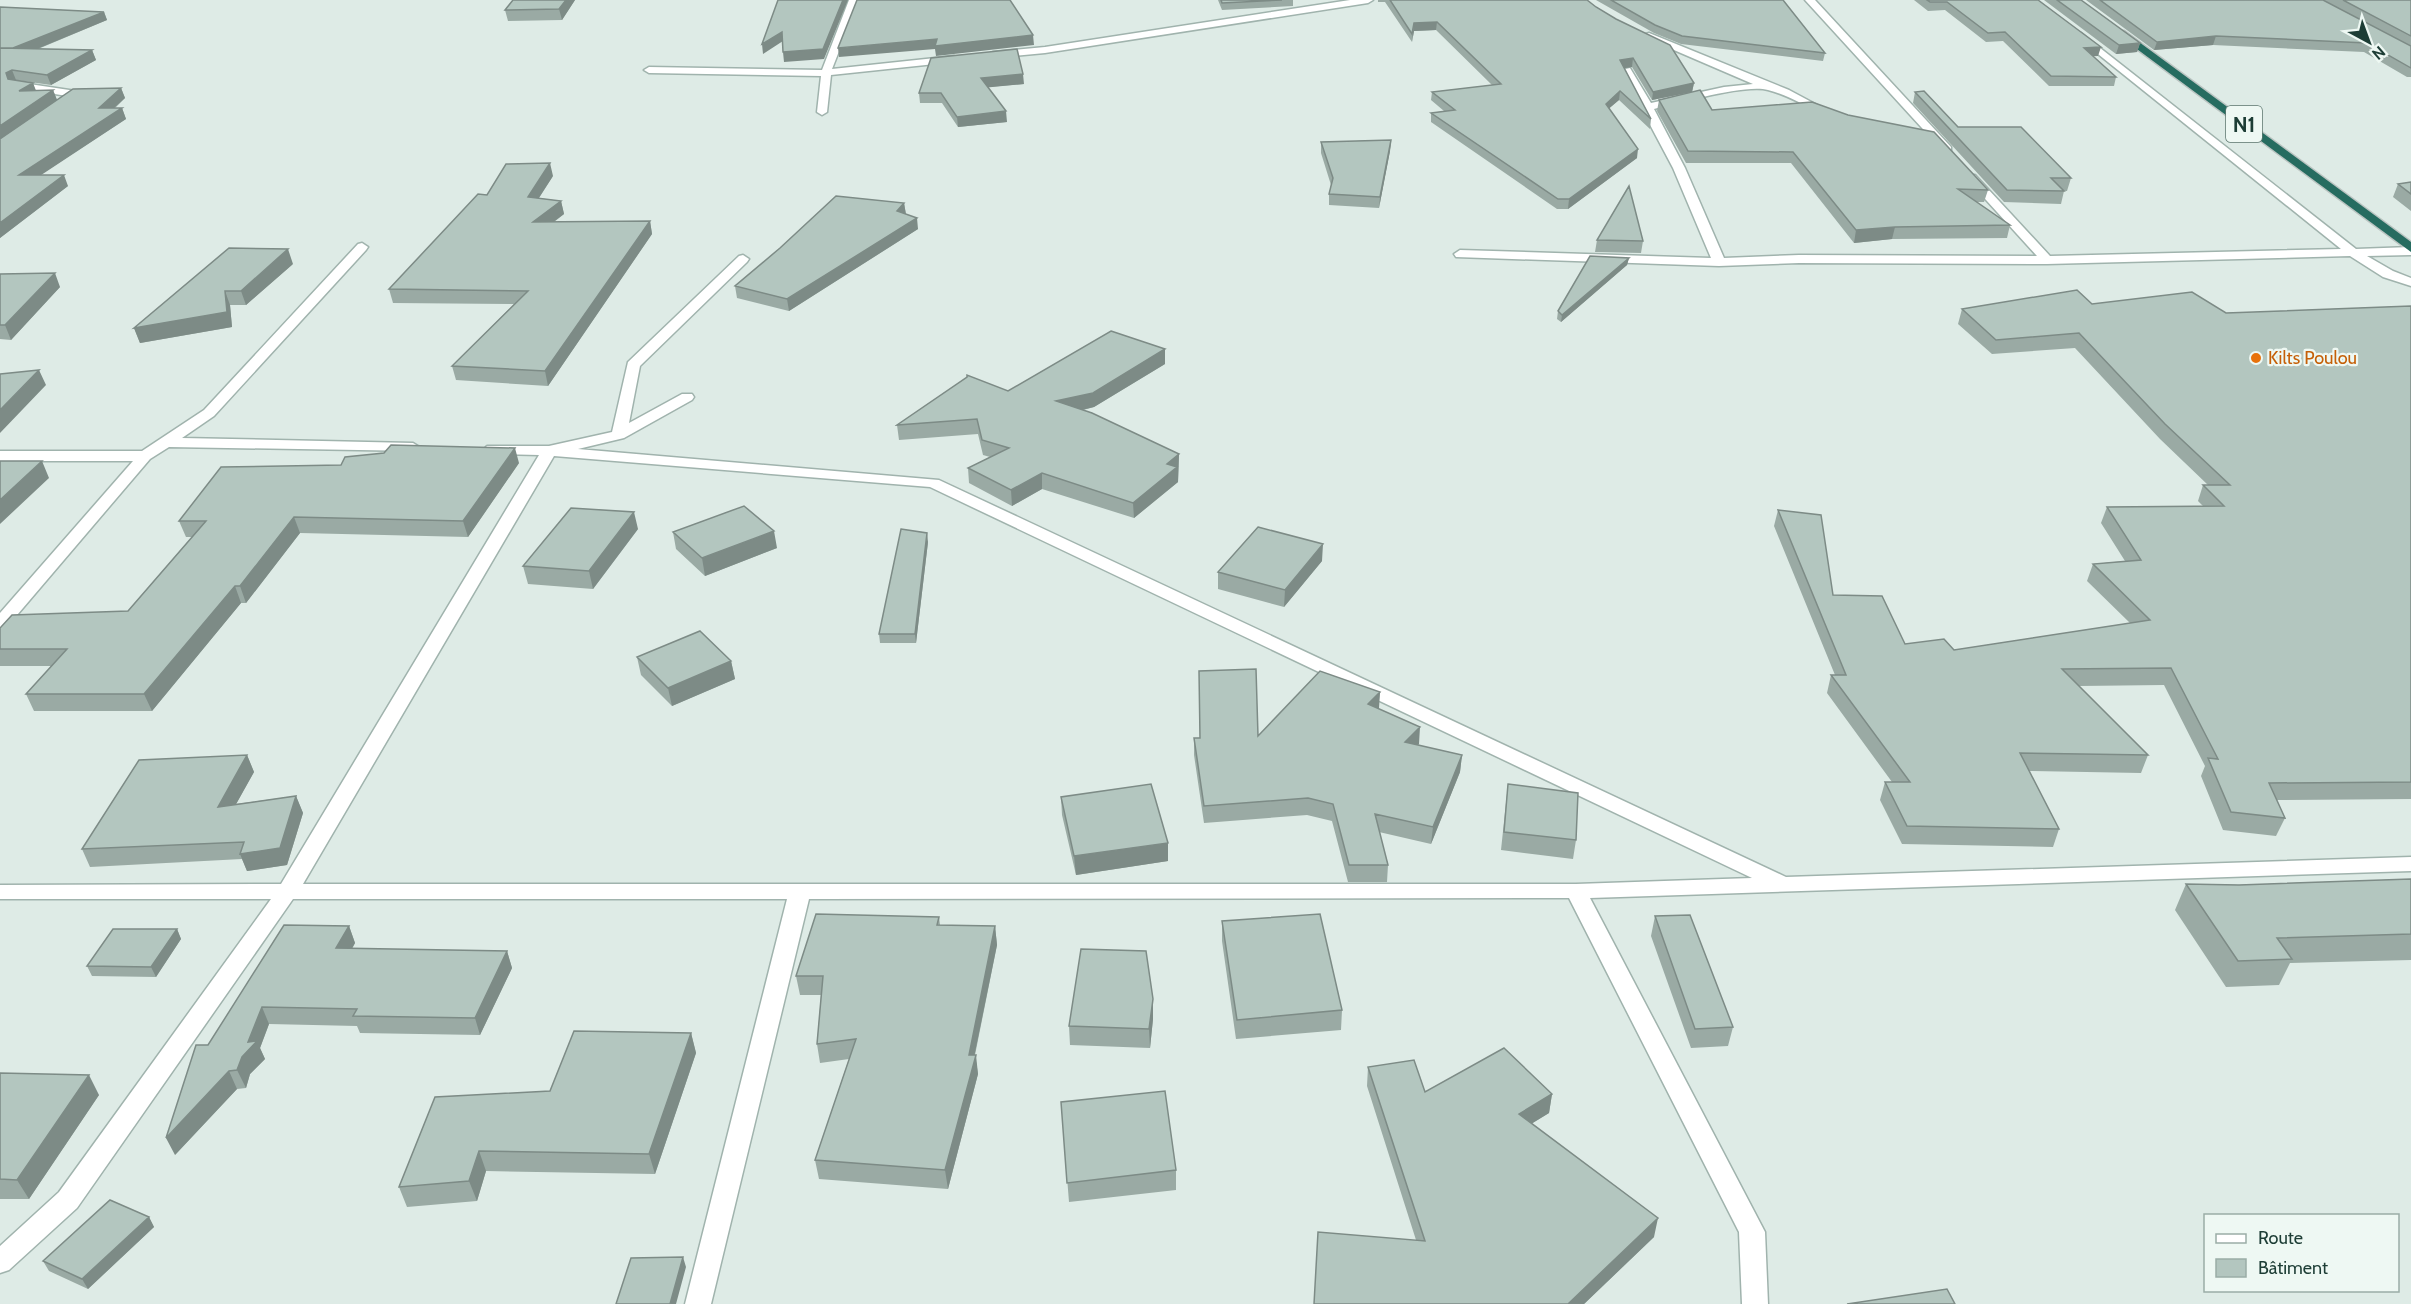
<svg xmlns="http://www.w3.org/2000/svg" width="2411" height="1304" font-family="Cabin,sans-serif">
  <rect width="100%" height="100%" fill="#deebe6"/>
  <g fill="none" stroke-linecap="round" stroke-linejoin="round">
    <defs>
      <path id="minor" d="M849 0H859L832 69 954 56 959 59 954 62 831 75 827 112 822 115 817 112 821 76 649 73 644 70 649 67 822 70Z
        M1350 0H1373L1368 3 1045 53 993 58 988 55 993 52 1045 47Z
        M1805 0H1815L1951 147V151H1943Z
        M1649 33 1789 90 1832 113 1827 116 1823 115C1806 106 1788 95 1768 90 1745 84 1680 103 1654 109L1685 168 1724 258 1799 255 2037 256 1967 179V175H1975L2050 256 2341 249 2078 38V34L2081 33 2356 249 2411 247V255L2367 256 2393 271 2411 278V286L2383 277 2350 256 2047 264 1799 263 1719 266 1456 257 1454 254 1460 250 1711 258 1673 168 1621 70 1630 68 1651 103 1724 87 1753 84 1646 38V34Z
        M16 82 76 91 81 94 63 107 58 104 67 96 12 87V83Z
        M362 243 368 247 366 250 214 416 182 438 413 443 421 448 418 451 169 447 150 459 6 628 0 629V613L133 461H0V451H142L204 410 358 244Z
        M743 255 749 259 747 262 640 366 629 423 682 394H692L694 397 692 400 624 438 578 449 939 480 1786 877 2411 857V871L1590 898 1765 1232 1768 1304H1742L1739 1232 1569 898 809 899 711 1304H685L787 899H293L77 1208 9 1270 0 1273V1246L59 1192 271 899H0V885L281 884 539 455 492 454 487 452 484 449 487 446H549L612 432 628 362 739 256ZM554 456 930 487 1752 878 1576 884H303Z"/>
      <path id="highway" d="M2118 31H2124L2411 242V252L2118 35Z"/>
    </defs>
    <!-- minor casing -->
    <use href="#minor" stroke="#a0b3ad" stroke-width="3"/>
    <!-- highway casing -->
    <use href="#highway" stroke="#bbc5c2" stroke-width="3"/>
    <!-- minor -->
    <use href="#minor" fill="#fff" fill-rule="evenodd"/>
    <!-- highway -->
    <use href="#highway" fill="#266c60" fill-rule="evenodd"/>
  </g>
  <!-- wall -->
  <path fill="#9aaaa4" d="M513 0H575L562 20 508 21 505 10Z
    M1218 0H1293V6L1222 10Z
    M1378 0H1587L1694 83 1692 92 1652 100 1632 67 1624 68 1651 119 1650 129 1619 100 1609 108 1637 158 1568 209H1557L1431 122V113L1444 111 1431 100 1432 92 1492 85 1436 30 1414 31 1412 42 1385 2H1378Z
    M1596 0H1783L1825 53 1823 61 1681 44 1654 33Z
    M1914 0H2038L2098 56H2093L2116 77 2114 86H2049L2003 41 1986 42 1945 10 1928 11Z
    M2044 0H2081L2140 43 2137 52 2116 54Z
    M2086 0H2411V77H2407L2364 52 2213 45 2154 50Z
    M0 7 104 12 107 20 38 49 92 50 96 60 51 85 16 80 33 83 35 90H53L57 100 121 88 125 98 115 108H122L126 119 40 175 68 186 0 238Z
    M931 58 1024 84 988 87 1007 122 958 127 942 103H920L919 93Z
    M1915 92 1958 127 2071 178 2067 191H2064L2061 204 2004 202 1913 103Z
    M1659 100 1712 110 1988 190 1984 202H1976L2010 225 2007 238 1892 239 1854 243 1791 163H1686L1657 111Z
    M1391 140 1390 151 1379 208 1329 205V194L1331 185 1321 153V142Z
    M553 176 539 198 561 201 564 214 554 222 650 221 652 234 548 386 456 380 452 366 514 304 393 303 389 289Z
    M2411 182V211L2393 197 2398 184Z
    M904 203 906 214 918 229 789 311 737 298 735 286Z
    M1597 240 1643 241 1641 253 1595 252Z
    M1629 258 1627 265 1561 322 1557 319 1558 311Z
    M293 264 246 305H230L232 327 140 343 134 328Z
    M0 274 60 287 11 340 0 339Z
    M2092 304 2226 313 2411 306V799L2277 800 2285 818 2276 836 2223 830 2201 776 2205 766 2164 685 2079 686 2148 755 2141 773 2029 771 2059 829 2053 847 1902 844 1880 800 1885 782H1892L1827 693 1831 675H1835L1774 526 1778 510 1833 595 1905 644 1954 650 2130 623 2087 581 2093 564 2125 561 2101 523 2107 507 2203 506 2198 501 2203 485H2208L2160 439 2075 348 1992 354 1958 324 1962 309Z
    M1165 364 1094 407 1083 410 1179 454 1178 482 1134 518 1042 489 1012 506 969 483 968 468 990 457 983 455 978 434 899 440 897 425 1008 391Z
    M519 463 468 537 300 533 246 603H241L152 711H34L26 694 51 666H0V628L128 611 192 537H186L179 521Z
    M638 529 593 589 528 584 523 566Z
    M673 532 777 548 705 576 676 549Z
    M928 542 916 643H880L879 634Z
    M1322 561 1284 607 1218 589V572Z
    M637 657 731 661 735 679 672 706 641 675Z
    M1380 692 1378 709 1419 744 1417 745 1462 755 1460 772 1431 844 1379 832 1388 865 1387 882H1348L1332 821 1307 815 1204 823 1194 755V738L1258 736Z
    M247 755 254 772 236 804 296 796 303 813 287 865 247 871 242 859 90 867 82 849Z
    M1508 784 1576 840 1573 859 1501 850Z
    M1061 797 1168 843V861L1076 875 1062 815Z
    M2411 879V960L2290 963 2279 985 2226 987 2175 910 2186 884 2239 885Z
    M1655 916 1733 1027 1728 1046 1691 1048 1651 936Z
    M939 917 940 925 995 926 997 945 975 1055 978 1074 948 1189 819 1179 815 1160 849 1059 820 1063 817 1044 821 995H800L796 976Z
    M1222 921 1342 1010 1341 1030 1236 1039 1222 941Z
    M349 926 355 943 352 949 507 951 512 968 480 1035 360 1033 357 1026 269 1024 260 1048 265 1059 250 1074 246 1088 237 1089 175 1155 208 1045Z
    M177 929 181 939 156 977 92 976 87 966Z
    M1153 999V1019L1150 1048 1070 1045 1069 1026Z
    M691 1033 696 1053 655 1174 486 1171 477 1201 407 1207 399 1187Z
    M1368 1067 1425 1092 1552 1094 1549 1113 1531 1124 1654 1237 1584 1304 1416 1240 1367 1086Z
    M0 1073 99 1095 29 1199H0Z
    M1061 1102 1176 1170V1190L1069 1202Z
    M149 1217 154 1227 88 1289 49 1271 43 1261Z"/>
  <!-- shaded-wall -->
  <path fill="#7d8b86" d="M566 0H575L562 20 559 9Z
    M843 0H848L824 59 784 62 783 52Z
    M104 12 107 20 15 58 11 49Z
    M1437 22 1436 30 1414 31 1412 42 1414 23Z
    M782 32 783 41 763 54 762 44Z
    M1033 35 1034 45 936 56 935 49 839 57 838 48 937 39Z
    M2216 36 2213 45 2154 50 2157 42Z
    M2140 43 2137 52 2116 54 2119 45Z
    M2101 47 2098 56 2081 57 2084 48Z
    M92 50 96 60 51 85 47 75Z
    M1633 58 1632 67 1619 69 1620 60Z
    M12 70 16 80 10 83 12 89 6 73Z
    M1023 74 1024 84 982 88 981 78Z
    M33 83 37 93 19 91Z
    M1694 83 1692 92 1652 100 1653 92Z
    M121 88 125 98 103 118 99 108Z
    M53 90 57 100 0 140V126Z
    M1620 91 1619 100 1605 112 1606 104Z
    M122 108 126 119 23 187 19 175Z
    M1006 111 1007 122 958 127 957 117Z
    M1391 140 1390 151 1379 208 1380 197Z
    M1638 149 1637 158 1568 209 1569 199Z
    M550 163 553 176 531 210 528 197Z
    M64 175 68 186 0 238V223Z
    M561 201 564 214 536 235 533 222Z
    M904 203 906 215 897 211Z
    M917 218 918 229 789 311 787 299Z
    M650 221 652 234 548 386 545 371Z
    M1895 227 1892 239 1854 243 1856 230Z
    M288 249 293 264 246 305 241 291Z
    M1629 258 1627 265 1561 322 1562 315Z
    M55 273 60 287 11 340 5 325Z
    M225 291 230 305 232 327 140 343 134 328Z
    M1165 349V364L1094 407 1057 416 1056 401Z
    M39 370 46 385 0 433V410Z
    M515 448 519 463 468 537 463 521Z
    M1179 454 1178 482 1134 518 1133 503 1167 464Z
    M42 461 49 478 0 524V500Z
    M1042 473V489L1012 506 1011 490Z
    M634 512 638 529 593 589 589 571Z
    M294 517 300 533 246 603 240 586Z
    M774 531 777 548 705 576 702 558Z
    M927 533 928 542 916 643 915 634Z
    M1323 544 1322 561 1284 607 1285 590Z
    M235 586 241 603 152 711 144 694Z
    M731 661 735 679 672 706 668 688Z
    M1380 692 1379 708 1367 721 1368 704Z
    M1420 727 1419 744 1404 759 1405 742Z
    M247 755 254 772 225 824 218 807Z
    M1462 755 1460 772 1431 844 1433 827Z
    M296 796 303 813 287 865 247 871 240 854Z
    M1168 843V861L1076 875 1074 856Z
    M349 926 355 943 342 965 336 948Z
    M995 926 997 945 971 1072 976 1055 978 1074 948 1189 945 1170Z
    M177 929 181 939 156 977 151 967Z
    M507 951 512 968 480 1035 475 1018Z
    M1153 999V1019L1150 1048 1149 1029Z
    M262 1007 269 1024 260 1048 265 1059 250 1074 246 1088 237 1070Z
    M691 1033 696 1053 655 1174 649 1154Z
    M229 1071 237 1089 175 1155 166 1138Z
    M89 1075 99 1095 29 1199 17 1180Z
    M1552 1094 1549 1113 1516 1133 1519 1114Z
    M479 1151 486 1171 477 1201 469 1181Z
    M149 1217 154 1227 88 1289 82 1279Z
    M1658 1218 1654 1237 1584 1304H1568Z
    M683 1257 686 1267 676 1304H670Z"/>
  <!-- building -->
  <path fill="#b3c6bf" stroke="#7d8b86" stroke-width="1.5" d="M513 0H566L559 9 505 10Z
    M778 0H843L823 49 783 52 782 32 762 44Z
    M857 0H1010L1033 35 935 46 937 39 838 48Z
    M1221 0H1282L1222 3Z
    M1390 0H1587L1596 7 1616 19 1670 45 1694 83 1653 92 1633 58 1620 60 1651 119 1620 91 1606 104 1638 149 1569 199H1558L1431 113 1455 110 1432 92 1501 84 1437 22 1414 23 1412 34Z
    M1611 0H1783L1825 53 1682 36 1655 25Z
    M1927 0H2038L2101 47 2084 48 2116 77 2051 76 2005 32 1988 33 1947 2H1930Z
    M2057 0H2081L2140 43 2119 45Z
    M2100 0H2323L2411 46V68L2367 43 2216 36 2157 42Z
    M2343 0H2411V36Z
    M0 7 104 12 13 48H0Z
    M0 48 92 50 47 75 12 70 6 73 8 79 33 83 19 91 53 90 0 126Z
    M1017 49 1023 74 981 78 1006 111 957 117 941 93H919L931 58Z
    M121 88 99 108H122L19 175H64L0 223V139L73 89Z
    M1700 90 1712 110 1812 102 1848 115 1934 132 1988 190 1958 189 2010 225 1895 227 1856 230 1793 152 1688 151 1659 100Z
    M1924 91 1958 127H2021L2071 178H2051L2064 191 2007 190 1915 92Z
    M1391 140 1380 197 1329 194 1333 178 1321 142Z
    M550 163 528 197 561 201 533 222 650 221 545 371 452 366 528 291 389 289 478 194 487 195 506 164Z
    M2411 182V194L2398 184Z
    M1629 186 1643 241 1597 240Z
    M836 196 904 203 897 211 917 218 787 299 735 286 780 248Z
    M229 248 288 249 241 291H225L227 312 134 328Z
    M1590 256 1629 258 1562 315 1558 311Z
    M55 273 5 325H0V274Z
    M2077 290 2092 304 2192 292 2226 313 2411 306V782L2269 783 2285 818 2231 812 2208 758 2218 759 2171 668 2062 669 2148 755 2020 753 2059 829 1907 826 1885 782H1910L1831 675H1846L1778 510 1821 515 1833 595 1882 596 1905 644 1944 639 1954 650 2150 620 2093 564 2141 560 2107 507 2224 506 2203 485H2230L2165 424 2079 333 1996 340 1962 309Z
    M1111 331 1165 349 1093 393 1056 401 1092 413 1179 454 1167 464 1177 467 1133 503 1042 473 1011 490 968 468 1009 448 982 440 977 419 897 425 967 377V375L1008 391Z
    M39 370 0 410V374Z
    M391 445 515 448 463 521 294 517 240 586H235L144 694H26L67 649H0V628L12 615 128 611 206 521H179L221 467 341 465 345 457 384 453Z
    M0 461H42L0 500Z
    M744 506 774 531 702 558 673 532Z
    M571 508 634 512 589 571 523 566Z
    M1258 527 1323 544 1285 590 1218 572Z
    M901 529 927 533 915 634H879Z
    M700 631 731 661 668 688 637 657Z
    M1256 669 1258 736 1320 671 1380 692 1368 704 1420 727 1405 742 1462 755 1433 827 1375 814 1388 865H1349L1333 804 1308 798 1204 806 1194 738H1200L1199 671Z
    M247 755 218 807 296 796 280 848 240 854 244 842 82 849 139 760Z
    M1151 784 1168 843 1074 856 1061 797Z
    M1508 784 1578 793 1576 840 1504 832Z
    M2411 879V934L2277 938 2292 959 2238 961 2186 884 2239 885Z
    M816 914 939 917 937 925 995 926 969 1055H976L945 1170 815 1160 856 1039 817 1044 823 976H796Z
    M1320 914 1342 1010 1237 1020 1222 921Z
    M1690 915 1733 1027 1695 1029 1655 916Z
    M284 925 349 926 336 948 507 951 475 1018 353 1016 357 1009 262 1007 248 1042 257 1041 242 1057 237 1070 229 1071 166 1138 196 1045H208Z
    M113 929H177L151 967 87 966Z
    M1081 949 1146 951 1153 999 1149 1029 1069 1026Z
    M574 1031 691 1033 649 1154 479 1151 469 1181 399 1187 435 1097 550 1091Z
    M1504 1048 1552 1094 1519 1114 1658 1218 1568 1304H1314L1318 1232 1425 1241 1368 1067 1414 1060 1425 1092Z
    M0 1073 89 1075 17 1180 0 1179Z
    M1165 1091 1176 1170 1067 1183 1061 1102Z
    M110 1200 149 1217 82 1279 43 1261Z
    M683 1257 670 1304H616L631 1258Z
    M1947 1289 1955 1304H1847Z"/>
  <!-- markers -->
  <circle fill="#e8710a" stroke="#eef8f3" stroke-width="2" cx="2256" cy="358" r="6"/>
  <g text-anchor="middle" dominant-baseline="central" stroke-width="4.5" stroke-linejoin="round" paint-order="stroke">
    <!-- far-food labels -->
    <g font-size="18" fill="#c56008" stroke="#eef8f3" text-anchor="start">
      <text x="2268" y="358">Kilts Poulou</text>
    </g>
    <!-- shield labels -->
    <rect fill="#eef8f3" stroke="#5c756e" stroke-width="1.5" x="2226" y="106" width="36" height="36" rx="4.5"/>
    <g font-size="21" font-weight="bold" fill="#1d3d35">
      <text x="2244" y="124">N1</text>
    </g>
  </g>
  <!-- legend -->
  <rect x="2204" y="1214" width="195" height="78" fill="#eef8f3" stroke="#9aada7" stroke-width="1.5"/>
  <rect x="2216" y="1234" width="30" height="9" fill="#ffffff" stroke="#9aada7" stroke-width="1.5"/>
  <text x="2258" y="1244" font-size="18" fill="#1d3d35">Route</text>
  <rect x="2216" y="1259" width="30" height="18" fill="#b3c6bf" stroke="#9aada7" stroke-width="1.5"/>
  <text x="2258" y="1274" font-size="18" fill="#1d3d35">Bâtiment</text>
  <!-- north arrow -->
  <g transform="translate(2369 42) rotate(139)" stroke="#eef8f3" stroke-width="4.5" paint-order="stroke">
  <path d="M0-4.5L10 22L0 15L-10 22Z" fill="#1d3d35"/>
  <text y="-9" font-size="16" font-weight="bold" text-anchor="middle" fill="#1d3d35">N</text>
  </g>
</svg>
